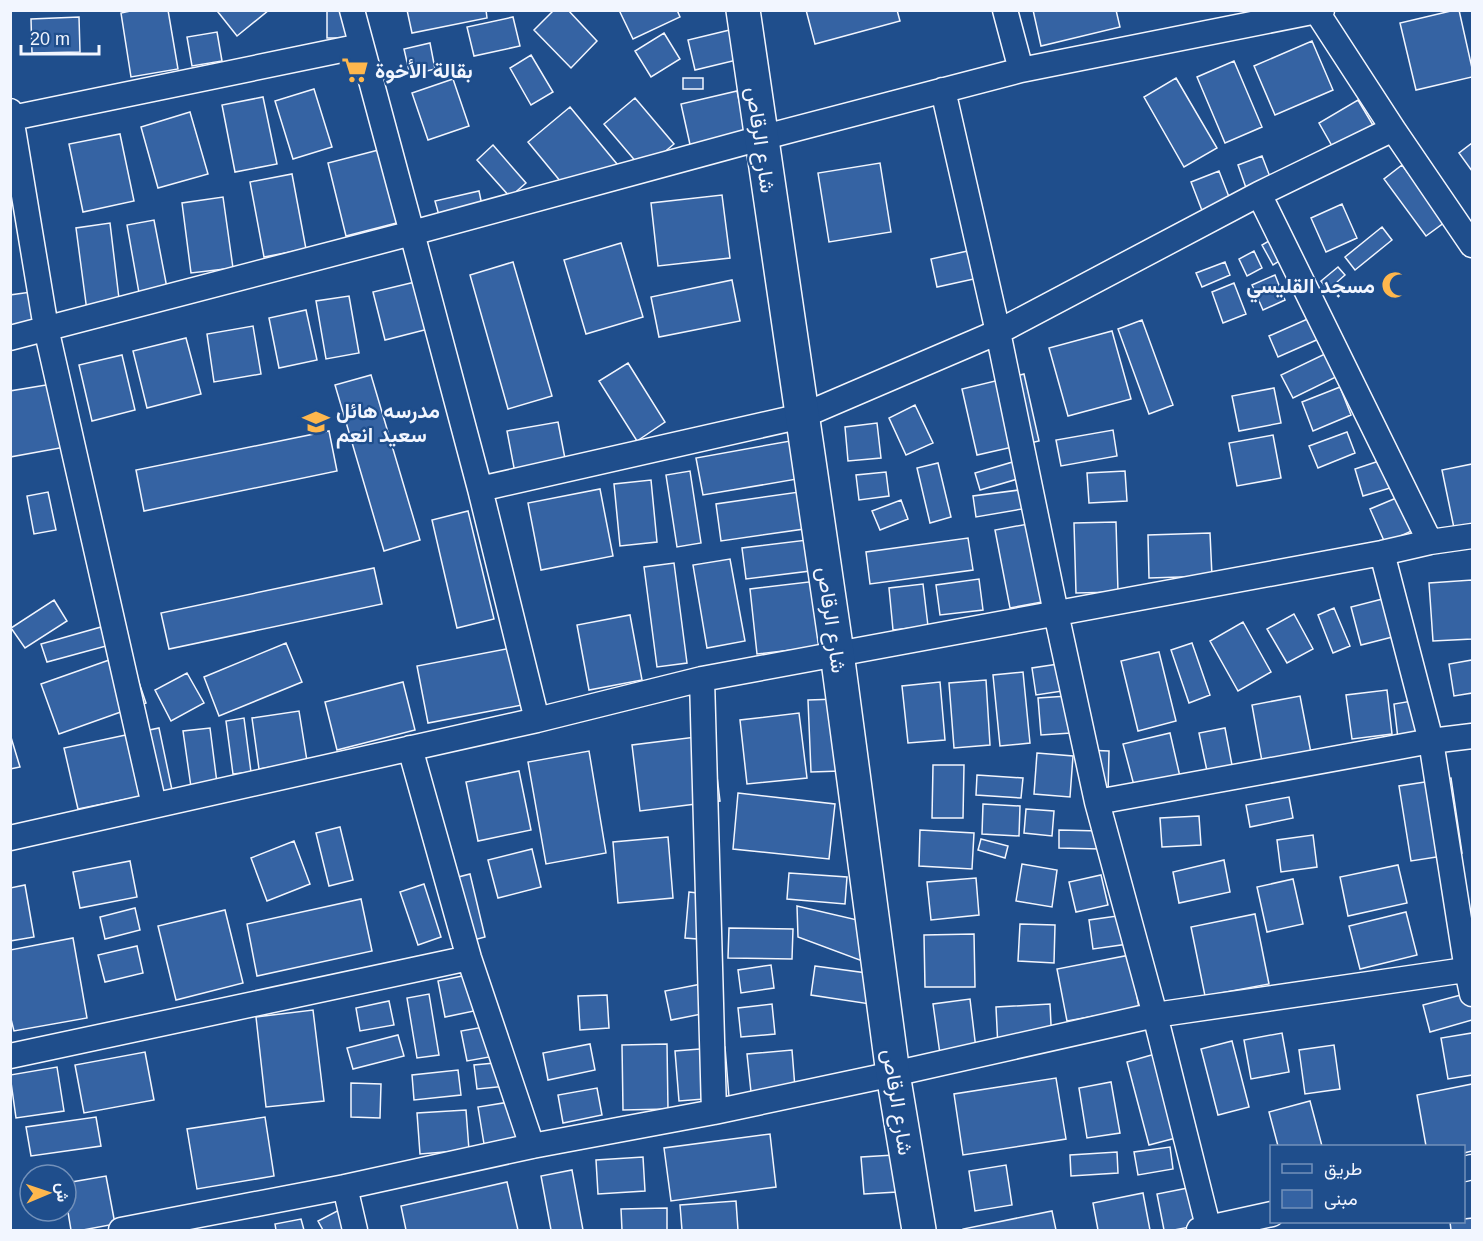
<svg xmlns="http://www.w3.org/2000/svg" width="1483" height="1241" font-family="Arial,Vazirmatn,sans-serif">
  <rect width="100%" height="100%" fill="#1f4e8c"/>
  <!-- building -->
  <path fill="#3563a3" stroke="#f2f6ff" stroke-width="1.5" d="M135 10H168L178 69 131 77 121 13Z
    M220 10H269L237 36 218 12Z
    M327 10H363V38H327Z
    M407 10H486L487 18 412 33Z
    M554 10H568L597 41 571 68 534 30Z
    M619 10H677L680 17 633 39Z
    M806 10H897L900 21 815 44Z
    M1033 10H1116L1120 27 1041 46Z
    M1455 10H1459L1472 68V77L1416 90 1400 23Z
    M79 17 80 52 32 53 31 19Z
    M513 17 520 46 474 56 467 27Z
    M738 28 745 58 695 70 688 40Z
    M217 32 222 61 192 66 187 37Z
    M664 33 680 59 651 77 635 51Z
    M1312 41 1333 90 1275 115 1254 66Z
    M430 43 435 69 410 75 404 49Z
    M531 55 553 92 531 105 510 68Z
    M1234 61 1262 127 1225 143 1197 77Z
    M683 78H703V89H683Z
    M1176 78 1217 148 1184 167 1144 97Z
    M453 79 469 126 428 140 412 93Z
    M314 89 332 147 293 159 275 101Z
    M737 91 747 137 691 149 681 104Z
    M263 97 277 164 235 172 222 105Z
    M635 98 674 144 643 170 604 124Z
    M1358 100 1380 137 1340 160 1319 123Z
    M570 107 617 164 575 199 528 142Z
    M190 112 208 174 158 188 141 127Z
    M120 134 134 201 83 212 69 144Z
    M1472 143V171L1459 153Z
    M493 145 526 183 510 197 477 160Z
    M394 146 412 219 346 236 328 163Z
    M1262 156 1277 195 1252 205 1238 165Z
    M880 163 891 232 829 242 818 173Z
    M1402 165 1445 222 1426 236 1384 179Z
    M1219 171 1236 215 1208 226 1191 182Z
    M292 174 306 249 264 257 250 182Z
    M479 191 483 210 440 219 435 201Z
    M722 195 730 258 658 266 651 203Z
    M223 197 233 268 191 273 182 203Z
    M1342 204 1357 238 1326 252 1311 218Z
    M154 220 167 288 139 293 127 225Z
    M110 223 120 307 87 311 76 228Z
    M1382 227 1392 240 1355 270 1345 257Z
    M1281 234 1292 253 1273 265 1262 245Z
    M621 243 643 317 586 334 564 260Z
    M986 247 992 275 937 287 931 259Z
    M1254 251 1262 268 1247 276 1239 259Z
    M513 262 552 396 508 409 470 275Z
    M1225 262 1230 275 1202 287 1196 273Z
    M1338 267 1345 275 1328 290 1321 281Z
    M1275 275 1285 300 1263 310 1252 285Z
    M436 277 448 324 385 340 373 292Z
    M732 280 740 321 659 337 651 297Z
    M1234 283 1246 314 1223 323 1212 292Z
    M31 292 37 326 10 331V295Z
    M349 296 359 353 326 359 316 301Z
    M306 310 317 360 279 368 269 318Z
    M1312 317 1321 338 1278 357 1269 336Z
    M1142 320 1173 405 1149 414 1118 329Z
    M253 326 261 374 214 382 207 334Z
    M1112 331 1131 399 1068 416 1049 348Z
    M186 338 201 394 147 408 133 351Z
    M1329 352 1340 375 1293 398 1281 375Z
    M122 355 135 410 92 421 79 365Z
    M628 363 665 422 637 441 599 381Z
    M1024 374 1039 441 977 455 962 389Z
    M371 375 420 540 384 551 335 385Z
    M70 381 82 444 10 457V391Z
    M1340 387 1351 415 1313 431 1302 402Z
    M1274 388 1281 423 1239 431 1232 396Z
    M915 405 933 443 906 455 889 418Z
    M558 422 566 464 515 473 507 431Z
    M877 423 881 458 848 461 845 427Z
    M1113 430 1117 456 1061 466 1056 440Z
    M329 431 337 471 144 511 136 470Z
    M1347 432 1355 453 1318 468 1309 446Z
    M1273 435 1281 478 1237 486 1229 443Z
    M790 441 797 479 703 495 696 458Z
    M1033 456 1038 473 980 490 975 473Z
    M1382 460 1390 488 1363 496 1355 469Z
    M938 463 951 517 930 523 917 468Z
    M1472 464V524L1454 528 1442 470Z
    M690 471 701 543 677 547 666 475Z
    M1125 471 1127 501 1089 503 1087 473Z
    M886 472 889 496 859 500 856 475Z
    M651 480 657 542 620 546 614 484Z
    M600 489 613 556 541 570 528 503Z
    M1019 490 1022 509 976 517 973 496Z
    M48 492 56 530 34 534 27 496Z
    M799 492 804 529 721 541 716 504Z
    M1401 496 1416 529 1385 543 1370 509Z
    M901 500 908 519 880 530 872 511Z
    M468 511 494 619 457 628 432 520Z
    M1116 522 1118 592 1076 593 1074 523Z
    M1028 524 1042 602 1010 608 995 530Z
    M1210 533 1212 576 1149 578 1148 535Z
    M968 538 973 570 870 584 866 552Z
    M807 540 810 571 746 579 742 548Z
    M730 559 745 641 707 648 693 565Z
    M674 563 687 663 657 667 644 567Z
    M374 568 382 604 169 649 161 613Z
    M979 579 983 610 940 615 936 585Z
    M1472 580V639L1433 641 1429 583Z
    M817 581 825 646 757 654 750 589Z
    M923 584 928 626 893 630 889 588Z
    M1402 594 1412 632 1361 645 1351 607Z
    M54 600 67 621 25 648 11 628Z
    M1334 608 1350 646 1333 653 1318 615Z
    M1294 614 1313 649 1287 663 1267 629Z
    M630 615 642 680 589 690 577 625Z
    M1243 622 1271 672 1238 691 1210 641Z
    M101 627 106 646 47 662 41 644Z
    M286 643 302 682 219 716 204 677Z
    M1192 643 1210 695 1189 703 1171 650Z
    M516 647 527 704 428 723 417 666Z
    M1159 652 1176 721 1138 731 1121 661Z
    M129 653 146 703 59 734 41 684Z
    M1472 660V693L1454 696 1449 664Z
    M1078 661 1082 688 1036 695 1032 668Z
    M1023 672 1030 743 1000 746 993 675Z
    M187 673 204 703 171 721 155 690Z
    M986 680 990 745 954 748 949 683Z
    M403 682 415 730 337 750 325 702Z
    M940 682 945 740 908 743 902 686Z
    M1387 690 1392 734 1352 739 1346 695Z
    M1083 695 1086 732 1041 735 1038 698Z
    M1300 696 1312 758 1263 767 1252 705Z
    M838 699 841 771 811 772 808 700Z
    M1412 701 1417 737 1398 739 1394 704Z
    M299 711 307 761 259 769 252 718Z
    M799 713 807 778 747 784 740 720Z
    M244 718 251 772 233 774 226 721Z
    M159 728 172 790 78 809 64 748Z
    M210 728 217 783 191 787 183 731Z
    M1225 728 1232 765 1207 771 1199 733Z
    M1170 733 1181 781 1136 793 1123 744Z
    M10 734 20 767 10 769Z
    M712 735 720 801 640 811 632 745Z
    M1084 750 1109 751 1108 796Z
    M589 751 606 853 546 864 528 762Z
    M1037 753 1073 756 1070 797 1034 794Z
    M933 765H964L963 818H932Z
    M519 771 531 830 478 841 466 782Z
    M977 775 1023 778 1021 798 976 795Z
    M1451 778 1462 853 1411 861 1399 786Z
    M738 793 835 804 829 859 733 849Z
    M1289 797 1293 818 1250 827 1246 805Z
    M983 804 1020 806 1019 836 982 834Z
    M1026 809 1054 811 1052 836 1024 833Z
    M1199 816 1201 845 1162 847 1160 818Z
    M340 827 353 880 329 886 316 833Z
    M920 830 974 833 972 869 919 866Z
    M1059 830 1100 831V849L1059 848Z
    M1313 835 1317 867 1281 872 1277 840Z
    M668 837 673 898 618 903 613 842Z
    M981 839 1008 846 1005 858 978 850Z
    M294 841 310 884 267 901 251 858Z
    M532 849 541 887 498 898 488 860Z
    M1224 860 1230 892 1179 903 1173 872Z
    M130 861 137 897 80 908 73 872Z
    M1022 864 1057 870 1052 907 1016 901Z
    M1398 865 1407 903 1348 916 1340 877Z
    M789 873 847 877 845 904 787 899Z
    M470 874 485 937 455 945 439 882Z
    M1101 875 1108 905 1076 912 1069 882Z
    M976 878 979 915 931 920 927 882Z
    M1293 879 1303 924 1267 932 1257 887Z
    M424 884 441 937 418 945 400 892Z
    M25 885 34 937 10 941V888Z
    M689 892 715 895 710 940 685 938Z
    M361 899 372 951 257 976 247 924Z
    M797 906 866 922 865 962 798 937Z
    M135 908 140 930 105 939 100 917Z
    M225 910 243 983 176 1000 158 926Z
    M1406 912 1417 955 1360 969 1349 926Z
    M1255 914 1269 984 1205 996 1191 927Z
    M1124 915 1128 944 1093 949 1089 920Z
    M1020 924 1055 925 1054 963 1018 961Z
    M729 928 793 929 792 959 728 958Z
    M974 934 975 987H925L924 935Z
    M73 938 87 1018 14 1031 10 1015V950Z
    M137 946 143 973 105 982 98 955Z
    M1130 955 1139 1008 1067 1021 1057 969Z
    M771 965 774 988 741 993 738 970Z
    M815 966 874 974 870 1004 811 995Z
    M467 975 474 1011 445 1017 438 981Z
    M717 981 722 1010 671 1020 665 991Z
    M1472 992V1020L1430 1032 1423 1005Z
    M429 994 439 1055 417 1058 407 998Z
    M607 995 609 1028 580 1030 578 996Z
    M970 999 976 1049 940 1054 933 1004Z
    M389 1001 394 1025 360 1031 356 1008Z
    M772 1004 775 1034 741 1037 738 1008Z
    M1050 1004 1052 1045 998 1048 996 1007Z
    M313 1010 324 1101 266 1107 256 1017Z
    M500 1024 506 1054 467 1061 461 1031Z
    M1282 1033 1289 1072 1251 1079 1244 1040Z
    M1472 1033V1075L1448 1079 1441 1038Z
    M398 1035 404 1056 353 1069 347 1048Z
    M1232 1041 1249 1107 1218 1115 1201 1049Z
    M590 1044 595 1070 548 1080 543 1053Z
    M667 1044 668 1109 623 1110 622 1045Z
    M1334 1045 1340 1089 1305 1094 1299 1050Z
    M725 1047 729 1097 679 1101 675 1051Z
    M792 1050 795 1088 751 1092 747 1054Z
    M1169 1050 1191 1134 1149 1145 1127 1062Z
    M145 1052 154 1100 84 1113 75 1065Z
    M515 1061 517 1085 477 1089 474 1065Z
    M57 1067 64 1111 16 1118 10 1075Z
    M458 1070 461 1095 414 1100 412 1075Z
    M1056 1078 1066 1139 963 1155 954 1094Z
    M1111 1082 1120 1133 1087 1138 1079 1088Z
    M351 1083 381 1084 380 1118 351 1117Z
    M1472 1084V1151L1464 1153V1146H1426L1417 1095Z
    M597 1088 602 1115 563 1123 558 1095Z
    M528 1099 534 1135 484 1144 478 1107Z
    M1310 1101 1322 1146H1278L1269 1112Z
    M466 1110 469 1150 420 1154 417 1113Z
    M96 1117 101 1146 31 1156 26 1127Z
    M265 1117 274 1176 197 1189 187 1129Z
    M770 1134 776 1187 671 1201 664 1148Z
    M1170 1147 1173 1169 1138 1175 1134 1152Z
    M1117 1152 1118 1173 1071 1176 1070 1155Z
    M894 1155 897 1192 864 1194 861 1157Z
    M643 1157 645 1191 598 1194 596 1160Z
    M1006 1165 1012 1205 975 1211 969 1171Z
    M572 1170 583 1230H551L541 1176Z
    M106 1176 115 1224 83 1230H71L66 1200V1183Z
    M507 1182 518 1230H406L401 1206Z
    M1193 1187 1201 1225 1174 1230H1164L1157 1194Z
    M1143 1193 1150 1230H1098L1093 1203Z
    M736 1201 738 1230H682L680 1205Z
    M343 1208 355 1230H323L318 1221Z
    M667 1208V1230H622L621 1209Z
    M1052 1211 1056 1230H963V1229Z
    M1472 1218V1230H1451L1450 1222H1464V1219Z
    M301 1219 304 1230H276L275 1224Z"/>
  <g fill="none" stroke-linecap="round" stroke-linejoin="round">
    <defs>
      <path id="street" d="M352 10 412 233 480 489 537 720
        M1005 10 1021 70
        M1317 12 1393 129 1472 245
        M943 90 998 332 1056 613 1097 802 1155 1015 1209 1230
        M10 111 46 328 154 805
        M12 118 361 46
        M1259 194 1430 542
        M10 338 412 233 761 138 1021 70 1322 10
        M480 489 802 416 998 332 1259 194 1393 129
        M1382 553 1431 741 1467 970 1472 994
        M702 679 714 1112
        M410 748 469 958 532 1146
        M1097 802 1431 741 1472 736
        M10 838 537 720 702 679 1382 553 1430 542 1472 536
        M10 1056 469 958
        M1464 1169 1472 1167
        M345 1187 355 1230
        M121 1230 345 1187 532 1146 714 1112 893 1074 1155 1015 1472 969
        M1199 1230 1272 1214"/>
      <path id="secondary" d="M743 10 837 653 893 1074 919 1230"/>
    </defs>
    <!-- street casing -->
    <use href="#street" stroke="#f2f6ff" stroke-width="27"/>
    <!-- secondary casing -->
    <use href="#secondary" stroke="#f2f6ff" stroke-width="36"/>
    <!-- street -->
    <use href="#street" stroke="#1f4e8c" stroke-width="24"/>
    <!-- secondary -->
    <use href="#secondary" stroke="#1f4e8c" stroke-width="33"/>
  </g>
  <!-- icons -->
  <defs>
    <symbol id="supermarket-bare" viewBox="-9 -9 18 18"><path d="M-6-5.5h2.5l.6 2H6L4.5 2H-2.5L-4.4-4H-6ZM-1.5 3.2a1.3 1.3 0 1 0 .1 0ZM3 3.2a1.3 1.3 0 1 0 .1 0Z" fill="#ffb74d" stroke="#1f4e8c" stroke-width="2.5" paint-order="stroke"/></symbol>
    <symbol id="mosque-bare" viewBox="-9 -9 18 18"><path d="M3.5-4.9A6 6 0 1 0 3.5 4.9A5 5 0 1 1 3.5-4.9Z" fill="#ffb74d" stroke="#1f4e8c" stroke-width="2.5" paint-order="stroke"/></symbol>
    <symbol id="school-bare" viewBox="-9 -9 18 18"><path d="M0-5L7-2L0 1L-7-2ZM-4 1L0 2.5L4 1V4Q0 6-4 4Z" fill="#ffb74d" stroke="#1f4e8c" stroke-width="2.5" paint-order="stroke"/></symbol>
  </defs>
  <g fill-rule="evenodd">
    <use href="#supermarket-bare" x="336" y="51" width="38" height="38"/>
    <use href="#mosque-bare" x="1376" y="266" width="38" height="38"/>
    <use href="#school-bare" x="297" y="403" width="38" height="38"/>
  </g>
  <g text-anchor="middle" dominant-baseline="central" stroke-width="4.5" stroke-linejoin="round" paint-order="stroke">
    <!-- poi labels -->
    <g font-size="21" font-weight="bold" fill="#f2f6ff" stroke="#1f4e8c" text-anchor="start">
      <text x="375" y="70">بقالة الأخوة</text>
      <text x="1375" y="285" text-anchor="end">مسجد القليسي</text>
      <text x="336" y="410">مدرسه هائل<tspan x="336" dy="24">سعيد انعم</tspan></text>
    </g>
    <!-- street labels -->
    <g font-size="21" fill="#f2f6ff" stroke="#1f4e8c">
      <text transform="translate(761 140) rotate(82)">شارع الرقاص</text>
      <text transform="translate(832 620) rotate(82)">شارع الرقاص</text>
      <text transform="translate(898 1102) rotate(81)">شارع الرقاص</text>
    </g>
  </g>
  <!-- border -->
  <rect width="1483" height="1241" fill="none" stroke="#f2f6ff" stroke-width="24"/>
  <!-- legend -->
  <rect x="1270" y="1145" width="195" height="78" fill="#1f4e8c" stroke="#7391ba" stroke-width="1.5"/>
  <rect x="1282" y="1164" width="30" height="9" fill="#1f4e8c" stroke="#7391ba" stroke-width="1.5"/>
  <text x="1324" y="1175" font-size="18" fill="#f2f6ff">طريق</text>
  <rect x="1282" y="1190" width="30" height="18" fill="#3563a3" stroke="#7391ba" stroke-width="1.5"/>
  <text x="1324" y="1205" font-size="18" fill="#f2f6ff">مبنى</text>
  <!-- north arrow -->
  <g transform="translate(48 1193) rotate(88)"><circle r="28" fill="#1f4e8c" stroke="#7391ba" stroke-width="1.5"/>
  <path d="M0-4.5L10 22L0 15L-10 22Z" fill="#ffb74d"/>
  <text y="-9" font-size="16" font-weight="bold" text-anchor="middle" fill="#f2f6ff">ش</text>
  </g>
  <!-- scale -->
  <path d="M21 45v9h78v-9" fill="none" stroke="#f2f6ff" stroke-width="3"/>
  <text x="30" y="45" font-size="18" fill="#f2f6ff" stroke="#1f4e8c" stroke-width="4.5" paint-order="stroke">20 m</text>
</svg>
